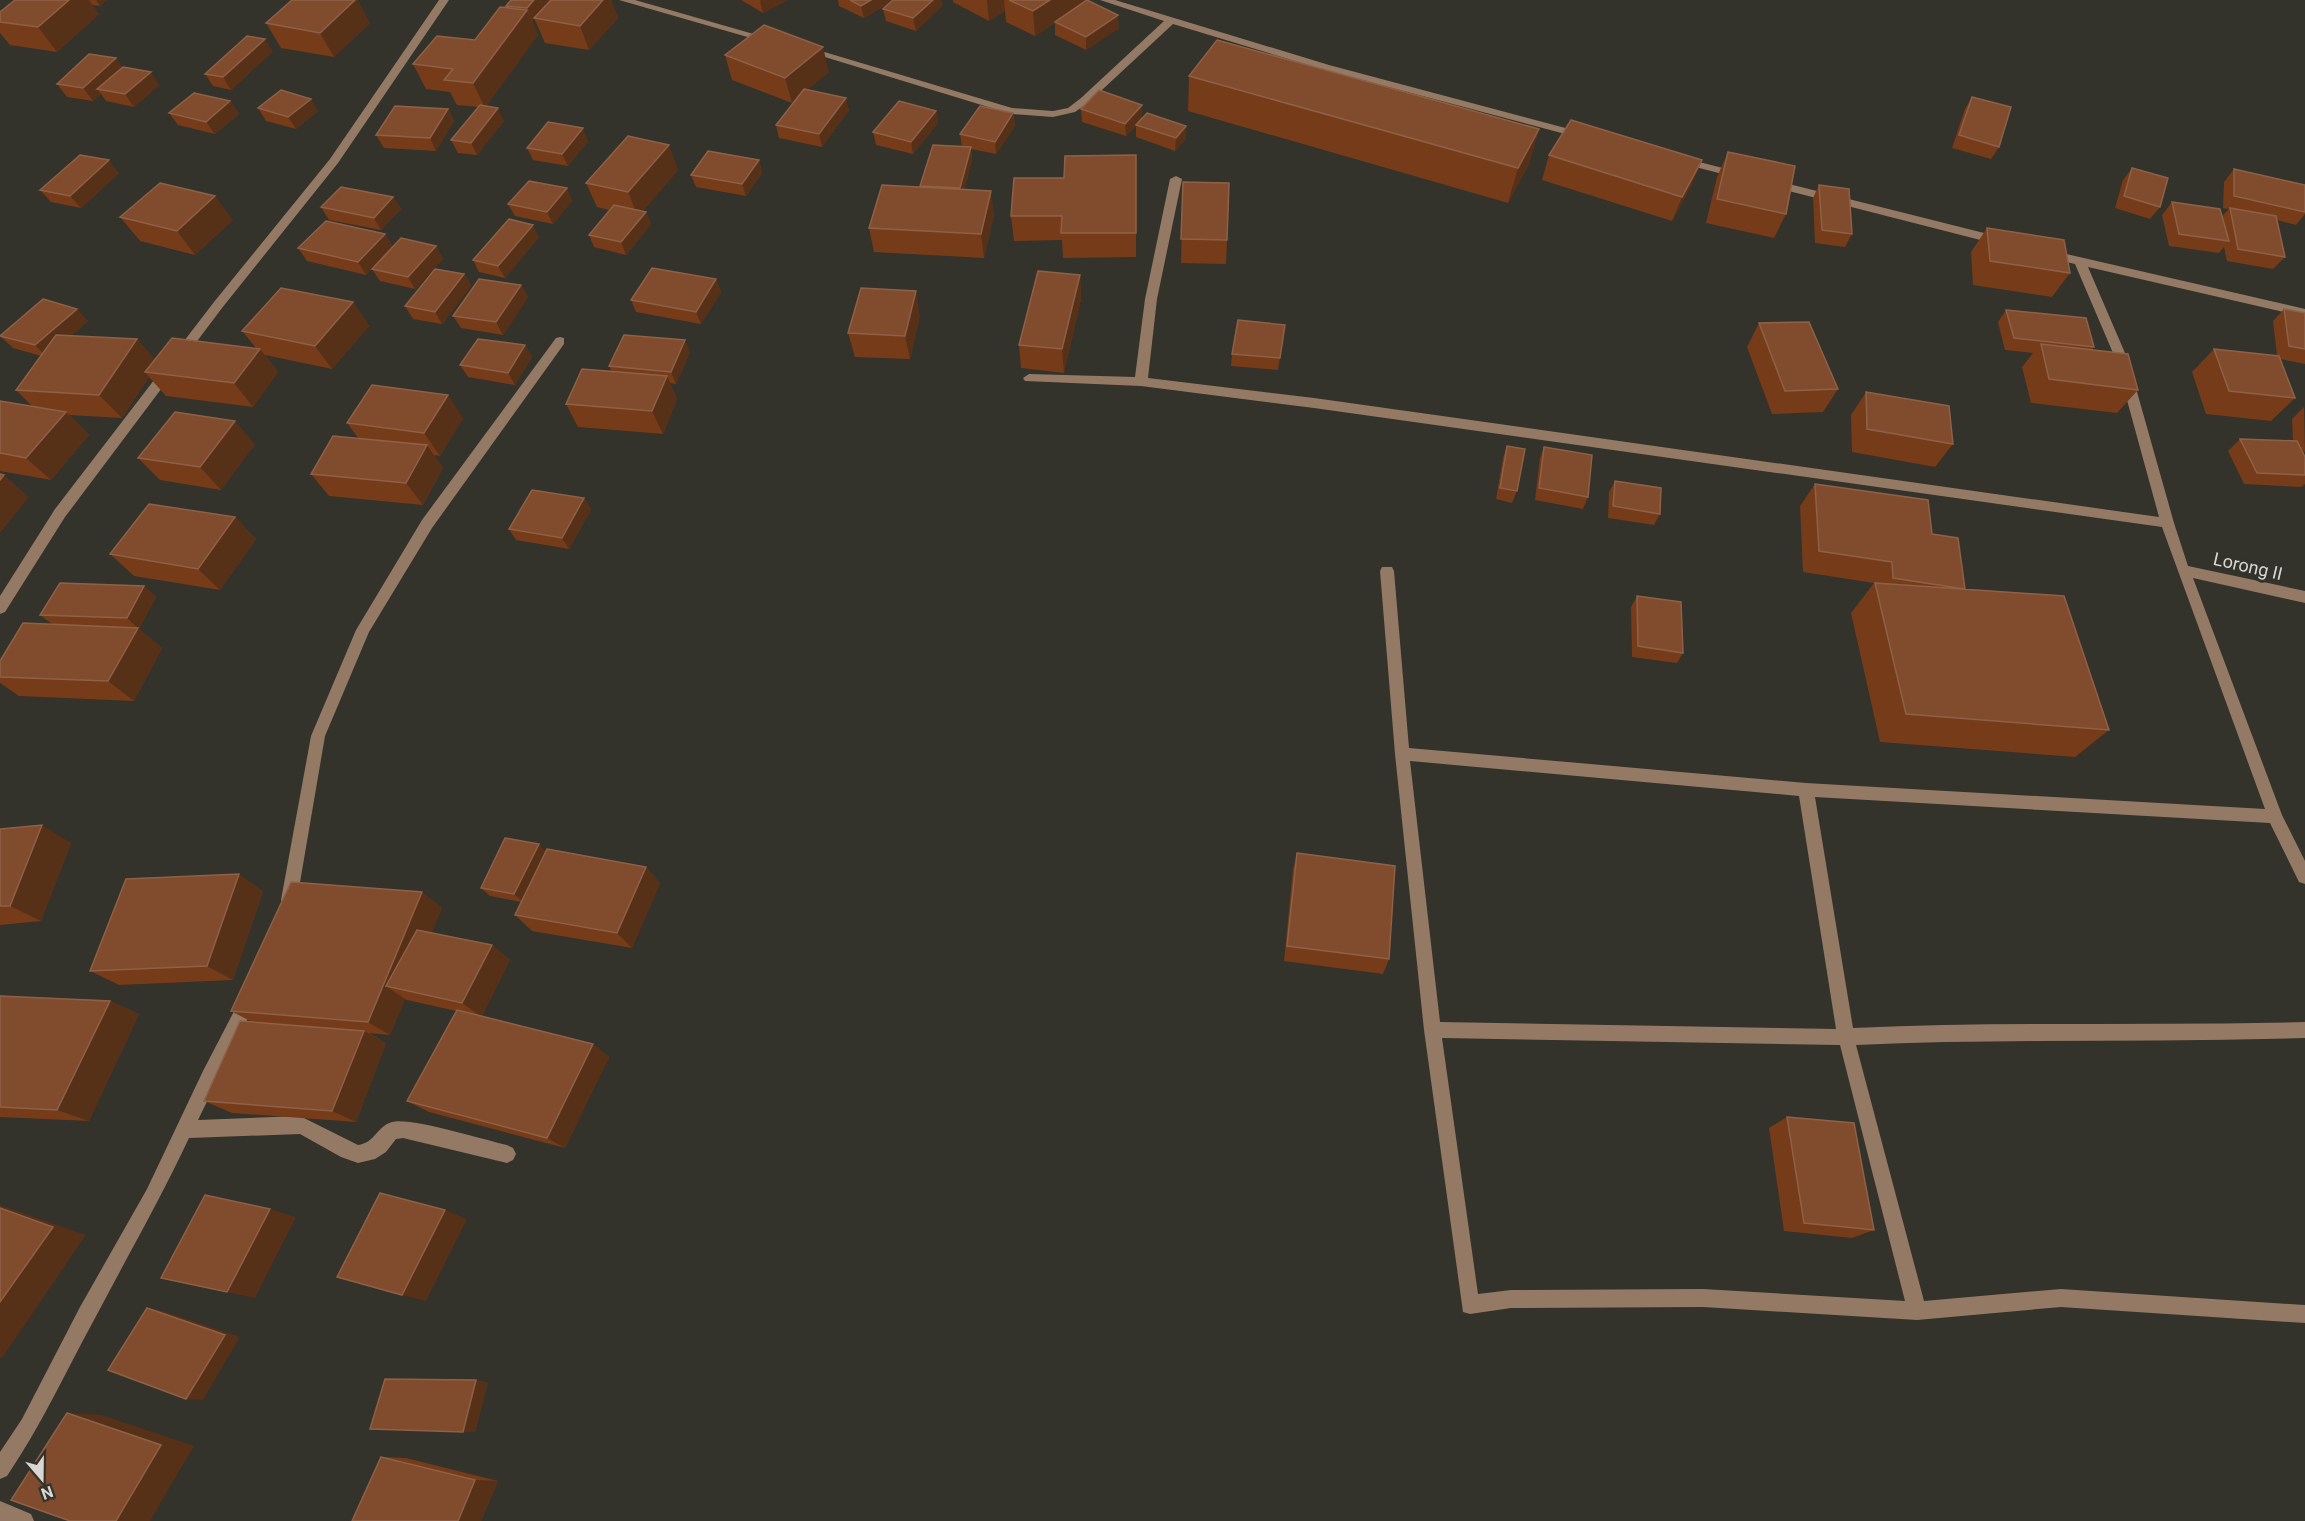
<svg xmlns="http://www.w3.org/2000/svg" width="2305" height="1521" font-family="Roboto,sans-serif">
  <rect width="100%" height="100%" fill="#33322b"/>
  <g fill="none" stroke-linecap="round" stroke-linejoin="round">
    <!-- minor -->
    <path fill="#947a64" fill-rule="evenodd" d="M439 0H449L338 163 222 308 65 517 5 612 0 614V596L55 509 214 302 330 159Z
      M619 0H635L774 40 765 42Z
      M1100 0H1115L1329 65 1588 134 1589 136 1584 139 1321 69 1173 24 1089 102 1075 112 1053 117 1011 114 802 50 811 48 1012 108 1053 111 1068 108 1081 98 1164 21Z
      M1680 157 1742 173 1743 175 1738 178 1676 162 1675 160Z
      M1176 176 1182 179 1157 299 1148 378 1314 398 2159 517 2116 360 2075 264 2045 257V251L2049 250 2305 309V317L2088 267 2128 360 2174 523 2188 566 2305 591V603L2193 578 2282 815 2305 861V884L2299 882 2270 823 1815 797 1853 1028C2004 1021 2154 1026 2305 1022V1038C2156 1043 2006 1038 1856 1045L1924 1301 2061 1289 2305 1305V1323L2061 1307 1917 1320 1703 1307 1511 1308 1470 1314 1463 1312 1424 1030 1395 754 1380 571 1382 567H1392L1394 571 1409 748 1806 783 2265 809 2162 527 1314 408 1141 386 1025 381 1023 378 1029 374 1135 377 1145 299 1170 179ZM1410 761 1799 796 1836 1029 1440 1022ZM1442 1038 1840 1045 1905 1301 1703 1289 1511 1290 1478 1294Z
      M1773 180 2000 237 2006 241 2000 245 1769 186V182Z
      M560 337 564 338V344L432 528 369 632 325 736 297 900 295 905 289 907 283 905 281 900 311 736 356 630 422 520 556 338Z
      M250 990 256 992 258 998 198 1120 300 1116 358 1145C375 1143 377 1126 392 1122 411 1117 484 1140 507 1145L513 1148 516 1154 513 1160 507 1163 403 1138 396 1139 386 1152 375 1159 358 1163 341 1157 300 1134 189 1138C160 1200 126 1259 94 1320 65 1373 41 1426 7 1476L0 1479V1452L22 1419 80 1307 147 1189 203 1071 244 992Z
      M0 1501 31 1514 34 1521H0Z"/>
  </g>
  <!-- wall -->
  <path fill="#763b19" d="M15 0H107L100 6 92 5 99 14 57 52 10 45 0 33V12Z
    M511 0H549L536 16 551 0H611L618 18 589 50 545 43 534 18 532 21 538 35 486 106 504 121 477 155 458 153 451 140 478 107 457 105 450 92 426 89 413 64 475 40 507 8 506 6Z
    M741 0H788L763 13Z
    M838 0H941L942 6 916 31 886 21 883 9 891 2 864 18 839 6Z
    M953 0H1089L1088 1 1119 28 1086 50 1055 35V23L1035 36 1006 22 1005 11 989 21 953 2Z
    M266 23H370L334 57 281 48Z
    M273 51 231 90 213 86 205 74Z
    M725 55 829 72 807 90 849 110 822 147 779 138 776 125 796 99 792 103 732 80Z
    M122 67 159 85 134 107 106 101 101 94 93 101 67 97 57 84Z
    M1189 76 1539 129 1529 164 1508 203 1188 111Z
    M1972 97 1999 147 1991 159 1952 148 1965 109Z
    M230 101 239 114 215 134 178 125 169 113Z
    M1142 105V117L1186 126V139L1175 151 1136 137V125L1126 136 1082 122 1081 109Z
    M258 108 318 111 296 129 266 121Z
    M448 109 454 121 436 151 384 148 376 135Z
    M936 111 938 123 913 154 876 145 873 132Z
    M1013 113 1015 126 996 154 971 149 972 160 964 190 994 215 984 258 874 252 869 228 921 187 920 186 962 147 960 134Z
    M588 141 568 166 533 160 527 148Z
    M1728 152 1786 214 1774 238 1706 223 1717 177Z
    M1136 155V257L1063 258 1062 240 1014 241 1011 216 1064 178Z
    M1549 155 1702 160 1692 184 1672 221 1542 180Z
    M759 160 762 173 746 196 696 187 691 175Z
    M2132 168 2160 207 2150 219 2115 208 2123 180Z
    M2234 169 2305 185V214L2296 225 2277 220 2285 257 2273 269 2227 261 2224 247 2219 253 2169 246 2162 215 2172 202 2222 216 2229 209 2223 208 2224 182Z
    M678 170 643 211 646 212 651 224 626 255 594 247 589 235 609 210 597 207 586 183Z
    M119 173 81 208 51 202 40 190Z
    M1183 182 1227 240 1226 264 1181 263Z
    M1819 185 1852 234 1845 247 1815 243 1813 198Z
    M567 188 572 201 553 224 515 216 508 204Z
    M393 197 401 209 381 230 329 220 321 207Z
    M120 217 233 220 195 255 140 241Z
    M1987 228 2070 273 2052 297 1973 285 1971 252Z
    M385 234 393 247 366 275 307 261 298 248Z
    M539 237 505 278 479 272 473 260Z
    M436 246 443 259 415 289 380 281 372 269Z
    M464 274 471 286 442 324 413 319 405 306Z
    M1080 275 1081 299 1064 373 1021 368 1019 345Z
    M716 279 721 292 701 324 636 312 631 300Z
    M521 285 528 297 503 335 461 328 453 316Z
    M353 302 369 326 332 369 265 355 278 372 253 407 166 396 149 377 122 418 69 415 89 435 51 480 0 471V401L33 407 16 390 41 356 13 348 0 336 77 309 88 321 71 336 137 339 155 360 256 348 242 331Z
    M2284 309 2305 313V364L2280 359 2295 398 2271 421 2206 414 2192 372 2214 349 2277 356 2273 321Z
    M2006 310 2094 347 2092 350 2138 390 2117 413 2031 403 2022 367 2033 353 2005 350 1998 322Z
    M920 315 910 359 855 357 848 333Z
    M1759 323 1838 389 1823 412 1772 414 1747 347Z
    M1285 325 1278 370 1231 366 1232 354Z
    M525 345 532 357 515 385 468 377 460 365Z
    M690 352 676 384 670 383 677 399 663 434 578 427 566 404 612 372 609 366Z
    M1866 392 1953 444 1935 467 1852 452 1851 415Z
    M2304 407 2305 452 2302 451 2305 457V484L2301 487 2244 484 2228 451 2240 439 2293 441 2292 419Z
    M463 418 440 456 434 455 443 468 423 505 329 496 311 474 359 439 347 423Z
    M255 444 221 490 160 480 138 458Z
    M1507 446 1517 491 1512 503 1496 499 1503 458Z
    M1544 447 1588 497 1583 509 1535 500 1540 458Z
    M1615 481 1660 514 1654 525 1608 518 1609 492Z
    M1815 484 1932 534 1965 589 2109 730 2075 757 1880 742 1851 613 1874 583 1803 572 1800 506Z
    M584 498 591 510 569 549 516 540 509 529Z
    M235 517 256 539 220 590 134 576 110 554Z
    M144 586 156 597 139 629 162 648 134 701 19 696 0 683V661L52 624 40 615Z
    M1637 596 1683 653 1677 663 1632 657 1631 607Z
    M0 829 71 843 41 921 0 925Z
    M546 851 646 867 660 883 632 948 532 931 515 915 521 902 490 896 481 888Z
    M1297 853 1389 959 1383 974 1284 961 1293 869Z
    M263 891 233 980 119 985 90 971Z
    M422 892 442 908 431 933 492 945 510 960 482 1016 593 1044 609 1057 565 1148 429 1112 407 1101 456 1011 407 1000 405 999 390 1035 369 1033 386 1043 356 1122 232 1113 204 1101 252 1022 231 1011Z
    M0 996 110 1001 139 1014 89 1121 0 1117Z
    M1787 1117 1874 1230 1852 1238 1784 1231 1769 1128Z
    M488 1382 475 1432 370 1429Z
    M381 1457 406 1458 498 1481 481 1521Z"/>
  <!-- shaded-wall -->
  <path fill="#573018" d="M69 0H89L99 14 57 52 38 27Z
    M96 0H107L100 6Z
    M355 0H358L370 23 334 57 320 33Z
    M534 0H549L532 21 527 8Z
    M603 0H611L618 18 589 50 580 26Z
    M761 0H788L763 13 760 1Z
    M871 0H894L864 18 861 6Z
    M933 0H941L942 6 916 31 913 18Z
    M987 0H1004L1005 11 989 21Z
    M1050 0H1089L1035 36 1033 11Z
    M527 10 538 35 485 108 473 83Z
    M1118 15 1119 28 1086 50V37Z
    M265 39 273 51 231 90 223 77Z
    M823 47 829 72 792 103 785 78Z
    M116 58 125 71 97 89 101 94 93 101 83 88Z
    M151 72 159 85 134 107 125 94Z
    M846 98 849 110 822 147 819 134Z
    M311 99 318 111 296 129 288 117Z
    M230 101 239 114 215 134 206 122Z
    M1142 105V117L1126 136 1125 124Z
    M498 108 504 121 477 155 471 143Z
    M448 109 454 121 436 151 430 138Z
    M936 111 938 123 913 154 911 142Z
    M1013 113 1015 126 996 154 995 142Z
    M1186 126V139L1175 151 1176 138Z
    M583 128 588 141 568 166 562 154Z
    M1539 129 1529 164 1508 203 1518 168Z
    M669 145 678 170 638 217 628 192Z
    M971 147 972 160 961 201 960 188Z
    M109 160 119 173 81 208 70 196Z
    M759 160 762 173 746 196 742 184Z
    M1702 160 1692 184 1672 221 1682 197Z
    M567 188 572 201 553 224 547 212Z
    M991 191 994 215 984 258 981 234Z
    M215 196 233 220 195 255 177 231Z
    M393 197 401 209 381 230 374 218Z
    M646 212 651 224 626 255 621 242Z
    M533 225 539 237 505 278 498 266Z
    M385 234 393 247 366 275 358 262Z
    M436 246 443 259 415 289 408 277Z
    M464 274 471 286 442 324 435 312Z
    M1080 275 1081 299 1064 373 1062 349Z
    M716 279 721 292 701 324 696 312Z
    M521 285 528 297 503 335 496 322Z
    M916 291 920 315 910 359 905 336Z
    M353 302 369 326 332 369 315 346Z
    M77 309 88 321 47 357 35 345Z
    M137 339 158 363 145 372 149 377 122 418 99 395Z
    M685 340 690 352 676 384 671 372Z
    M525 345 532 357 515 385 508 373Z
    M260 349 278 372 253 407 234 383Z
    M667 376 677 399 663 434 652 411Z
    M448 395 463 418 440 456 424 433Z
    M66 412 89 435 51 480 26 458Z
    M235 421 255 444 221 490 200 467Z
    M427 445 443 468 423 505 406 483Z
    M4 475 29 497 0 533V480Z
    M584 498 591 510 569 549 562 538Z
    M235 517 256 539 220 590 198 569Z
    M144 586 156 597 139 629 162 648 134 701 108 681 138 628 127 618Z
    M42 825 71 843 41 921 10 906Z
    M539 844 547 853 523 902 514 894Z
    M646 867 660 883 632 948 617 933Z
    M239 874 263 891 233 980 207 966Z
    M422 892 442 908 408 991 386 986 405 999 390 1035 368 1022Z
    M492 945 510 960 482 1017 462 1003Z
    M110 1001 139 1014 89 1121 57 1110Z
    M364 1031 386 1043 356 1122 332 1111Z
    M593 1044 609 1057 565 1148 547 1138Z
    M0 1205 86 1235 2 1358H0Z
    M270 1209 296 1217 255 1298 227 1292Z
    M445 1210 467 1219 426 1301 402 1295Z
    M147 1308 163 1311 240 1337 203 1400 186 1399Z
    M476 1380 488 1382 475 1432H463Z
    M67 1413 102 1415 194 1446 150 1521H116Z
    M475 1480 498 1481 481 1521H458Z"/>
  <!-- building -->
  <path fill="#814c2d" stroke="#8e6147" stroke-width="1.5" d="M15 0H69L38 27 0 22V12Z
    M292 0H355L320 33 266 23Z
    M511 0H534L527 8 506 6Z
    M551 0H603L580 26 534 18Z
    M850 0H871L861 6Z
    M893 0H933L913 18 883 9Z
    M1009 0H1050L1033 11Z
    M1087 0 1118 15 1086 37 1055 22Z
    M500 7 527 10 473 83 444 80 453 69 413 64 437 36 475 40Z
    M764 25 823 47 785 78 725 55Z
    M247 36 265 39 223 77 205 74Z
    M1217 40 1539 129 1518 168 1189 76Z
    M89 54 116 58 83 88 57 84Z
    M123 67 151 72 125 94 97 89Z
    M804 89 846 98 819 134 776 125Z
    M281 90 311 99 288 117 258 108Z
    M1099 90 1142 105 1125 124 1081 109Z
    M194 93 230 101 206 122 169 113Z
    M1972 97 2011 107 1999 147 1959 135Z
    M899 101 936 111 911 142 873 132Z
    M480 105 498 108 471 143 451 140Z
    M395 106 448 109 430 138 376 135Z
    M980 106 1013 113 995 142 960 134Z
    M1147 113 1186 126 1176 138 1136 125Z
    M1571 120 1702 160 1682 197 1549 155Z
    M548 122 583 128 562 154 527 148Z
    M628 136 669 145 628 192 586 183Z
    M933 145 971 147 960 188 920 186Z
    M708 151 759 160 742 184 691 175Z
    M1728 152 1795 166 1786 214 1717 199Z
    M80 155 109 160 70 196 40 190Z
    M1136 155V233H1061L1062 216H1011L1014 178H1064L1065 156Z
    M2132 168 2168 178 2160 207 2124 196Z
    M2234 169 2305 185V212L2234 196Z
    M529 181 567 188 547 212 508 204Z
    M1183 182 1229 183 1227 240 1181 239Z
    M160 183 215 196 177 231 120 217Z
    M882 185 991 191 981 234 869 228Z
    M1819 185 1849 189 1852 234 1822 230Z
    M341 187 393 197 374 218 321 207Z
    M2172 202 2220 209 2229 241 2179 234Z
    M614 205 646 212 621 242 589 235Z
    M2230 208 2276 216 2285 257 2238 249Z
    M509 219 533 225 498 266 473 260Z
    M326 221 385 234 358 262 298 248Z
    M1987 228 2064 240 2070 273 1990 261Z
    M401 238 436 246 408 277 372 269Z
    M652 268 716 279 696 312 631 300Z
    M435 269 464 274 435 312 405 306Z
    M1038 271 1080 275 1062 349 1019 345Z
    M479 279 521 285 496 322 453 316Z
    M281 288 353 302 315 346 242 331Z
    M861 288 916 291 905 336 848 333Z
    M43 299 77 309 35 345 0 336Z
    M2284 309 2305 313V349L2289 346Z
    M2006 310 2086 318 2094 347 2014 338Z
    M1238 320 1285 325 1280 358 1232 354Z
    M1809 322 1838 389 1785 391 1759 323Z
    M56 335 137 339 99 395 16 390Z
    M624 335 685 340 671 372 609 366Z
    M172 338 260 349 234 383 145 372Z
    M478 339 525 345 508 373 460 365Z
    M2041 344 2128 354 2138 390 2049 379Z
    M2214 349 2279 356 2295 398 2229 391Z
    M582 369 667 376 652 411 566 404Z
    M372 385 448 395 424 433 347 423Z
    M1866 392 1949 406 1953 444 1867 429Z
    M0 401 66 412 26 458 0 453Z
    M175 412 235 421 200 467 138 458Z
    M333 436 427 445 406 483 311 474Z
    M2240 439 2297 441 2305 457V475L2257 473Z
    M1507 446 1525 449 1517 491 1500 488Z
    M1544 447 1592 455 1588 497 1539 488Z
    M0 474 4 475 0 480Z
    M1615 481 1661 488 1660 514 1613 506Z
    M1815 484 1928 500 1932 534 1958 538 1965 589 1893 578 1892 562 1819 551Z
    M532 490 584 498 562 538 509 529Z
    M149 504 235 517 198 569 110 554Z
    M60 583 144 586 127 618 40 615Z
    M1875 583 2064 596 2109 730 1906 714Z
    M1637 596 1681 602 1683 653 1638 646Z
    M23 623 138 628 108 681 0 677V661Z
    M42 825 10 906H0V829Z
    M505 838 539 844 514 894 481 888Z
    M547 849 646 867 617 933 515 915Z
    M1297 853 1395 866 1389 959 1287 946Z
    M239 874 207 966 90 971 126 879Z
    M291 882 422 892 368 1022 231 1011Z
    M417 930 492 945 462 1003 386 986Z
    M0 996 110 1001 57 1110 0 1107Z
    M457 1010 593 1044 547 1138 407 1101Z
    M240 1021 364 1031 332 1111 204 1101Z
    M1787 1117 1854 1123 1874 1230 1804 1223Z
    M380 1193 445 1210 402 1295 337 1277Z
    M205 1195 270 1209 227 1292 161 1278Z
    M0 1208 53 1227 0 1302Z
    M147 1308 225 1335 186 1399 108 1370Z
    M385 1379 476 1380 463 1432 370 1429Z
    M67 1413 161 1445 116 1521H70L11 1500Z
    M381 1457 475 1480 458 1521H352Z"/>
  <g text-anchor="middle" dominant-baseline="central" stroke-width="6" stroke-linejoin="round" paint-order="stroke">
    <!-- street labels -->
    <g font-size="18" fill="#d8d7d3" stroke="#33322b">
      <text transform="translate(2248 566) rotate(13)">Lorong II</text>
    </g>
  </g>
  <!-- north arrow -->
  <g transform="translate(42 1479) rotate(160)" stroke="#33322b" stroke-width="4.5" paint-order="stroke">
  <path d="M0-4.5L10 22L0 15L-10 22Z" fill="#d8d7d3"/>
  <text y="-9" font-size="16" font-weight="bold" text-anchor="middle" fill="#d8d7d3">N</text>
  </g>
</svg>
